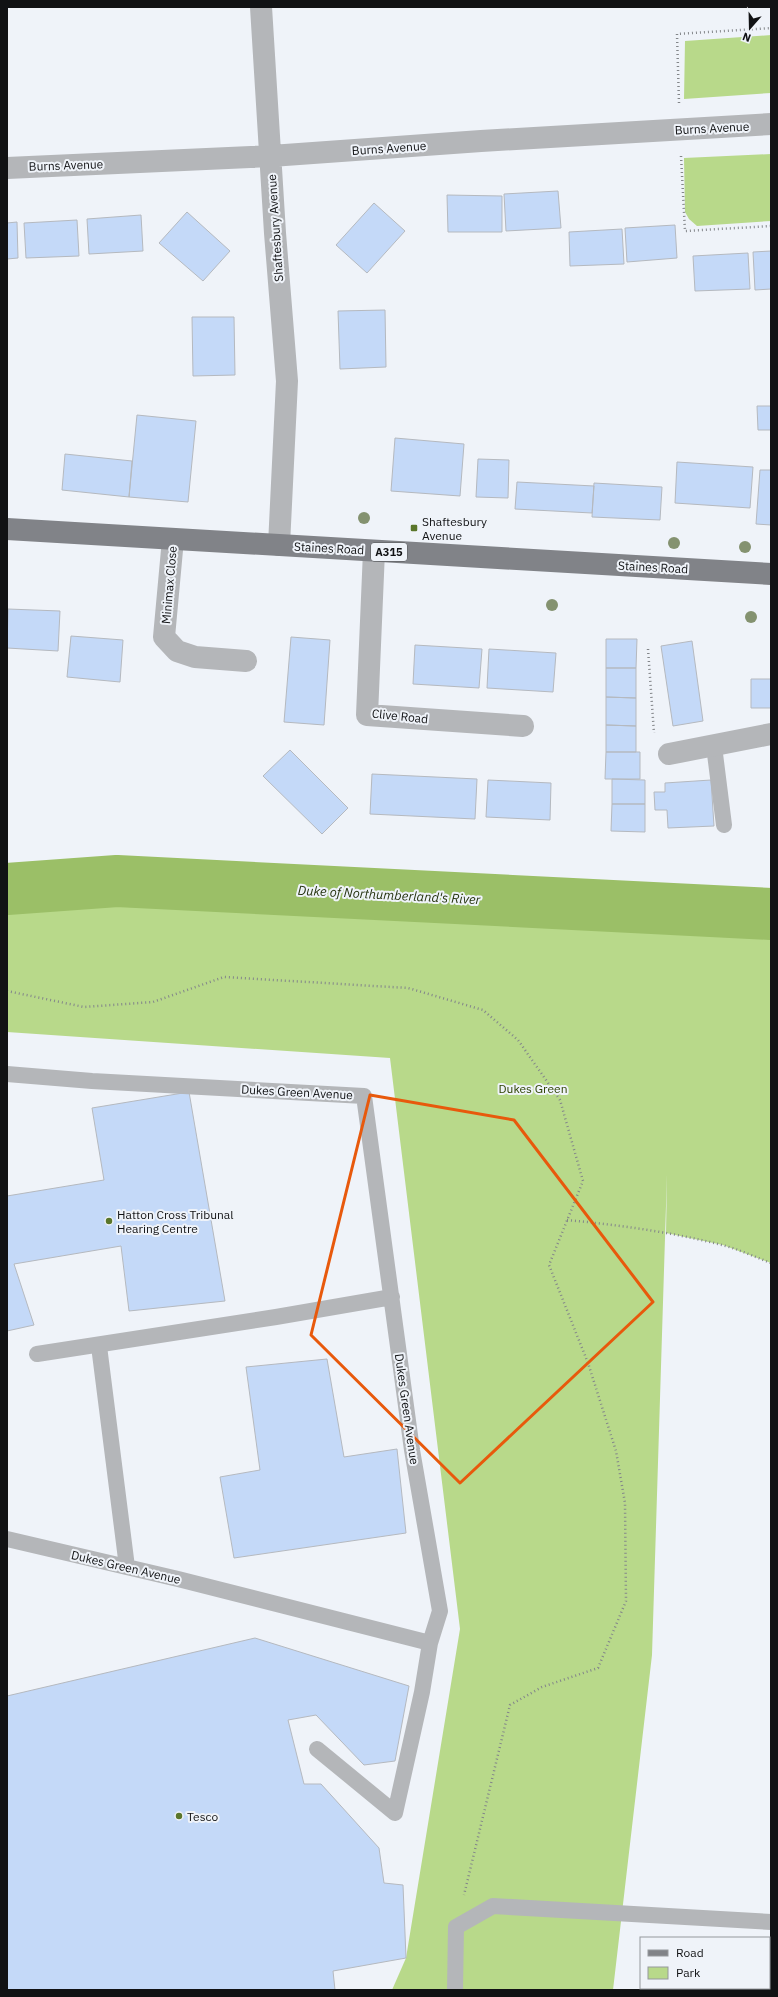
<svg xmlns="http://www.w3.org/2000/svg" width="778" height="1997" font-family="'IBM Plex Sans',sans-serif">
  <rect width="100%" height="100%" fill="#eff3f9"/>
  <!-- green -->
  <path fill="#b8d98a" d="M771 35V93L684 99 685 41Z
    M771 154V221L697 226 689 219 685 212 684 158Z
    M248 905 771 931V1263L723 1245 666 1233 667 1174 652 1655 613 1990H392L406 1958 460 1629 390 1058 7 1032V908Z"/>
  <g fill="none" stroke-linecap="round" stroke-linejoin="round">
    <!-- river -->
    <path stroke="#9bbf67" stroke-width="52" d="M7 889 117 881 771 914"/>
  </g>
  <!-- building -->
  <path fill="#c4d9f8" stroke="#b5b9bf" d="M558 191 561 228 506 231 504 194Z
    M447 195 502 196V232H448Z
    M374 203 405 231 367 273 336 245Z
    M187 212 230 251 203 281 159 243Z
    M141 215 143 251 89 254 87 219Z
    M77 220 79 256 26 258 24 223Z
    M17 222 18 258 7 259V223Z
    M675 225 677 258 627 262 625 228Z
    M622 229 624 264 570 266 569 232Z
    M771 251V289L755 290 753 252Z
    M748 253 750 289 695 291 693 256Z
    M385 310 386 367 340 369 338 311Z
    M192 317H234L235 375 193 376Z
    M757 406H771V430H758Z
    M137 415 196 421 188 502 129 497Z
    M395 438 464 444 460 496 391 491Z
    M65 454 132 461 129 497 62 490Z
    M478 459 509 460 508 498 476 497Z
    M677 462 753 467 750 508 675 503Z
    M760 470H771V525L756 524Z
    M517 482 594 486 592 513 515 509Z
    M594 483 662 487 660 520 592 517Z
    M8 609 60 611 58 651 7 648Z
    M71 636 123 640 120 682 67 677Z
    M291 637 330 640 324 725 284 722Z
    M606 639H637L636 668H606Z
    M692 641 703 721 673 726 661 646Z
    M415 645 482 649 479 688 413 684Z
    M489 649 556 653 553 692 487 688Z
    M606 668H636V698L606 697Z
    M751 679H771V708H751Z
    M606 697 636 698V726L606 725Z
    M606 725 636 726V752H606Z
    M290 750 348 808 322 834 263 776Z
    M606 752H640V779H605Z
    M372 774 477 779 475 819 370 814Z
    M612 779 645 780V804H612Z
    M488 780 551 783 550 820 486 817Z
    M711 780 714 826 668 828 667 810H655L654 792H665V783Z
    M612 804H645V832L611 831Z
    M189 1092 225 1301 129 1311 121 1246 14 1264 34 1325 7 1331V1196L104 1180 92 1108Z
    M327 1359 344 1457 397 1449 406 1533 234 1558 220 1477 260 1470 246 1367Z
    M255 1638 409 1686 395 1761 364 1765 316 1715 288 1720 304 1784H321L379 1848 384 1883 403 1885 406 1958 333 1971 335 1990H7V1696Z"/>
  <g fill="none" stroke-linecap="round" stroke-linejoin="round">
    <!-- path -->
    <path stroke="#83868a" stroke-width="2.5" stroke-dasharray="1 3" stroke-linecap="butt" d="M679 103 677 34 771 28
      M681 156 685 231 771 226
      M648 649 654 733
      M7 991 84 1007 153 1002 224 977 408 988 483 1010 518 1040 560 1100 583 1181 549 1265 588 1363 616 1451 625 1503 626 1601 598 1668 542 1687 510 1705 464 1895
      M567 1220C619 1225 671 1232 722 1245 738 1249 755 1257 771 1263"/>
    <!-- lane -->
    <path stroke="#b4b6b9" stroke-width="16" d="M714 746 724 825
      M7 1074 92 1081 364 1096 412 1450 440 1611 430 1643 178 1579 7 1539
      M99 1346 127 1567
      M37 1354 276 1317 392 1297
      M317 1749 395 1813 422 1692 430 1643
      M455 1990 456 1927 493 1906 771 1922"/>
    <!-- street -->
    <path stroke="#b4b6b9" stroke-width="22" d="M261 7 275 233 287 381 279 545
      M7 168 271 156 481 141 771 124
      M173 539 164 637 177 651 195 657 246 661
      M374 551 367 715 523 726
      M669 754 771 734"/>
    <!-- primary -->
    <path stroke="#818388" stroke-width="22" d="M7 529 771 574"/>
  </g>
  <!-- trees -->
  <g fill="#849270">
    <circle cx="364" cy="518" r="6"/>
    <circle cx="674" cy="543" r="6"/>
    <circle cx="745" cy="547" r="6"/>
    <circle cx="552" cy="605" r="6"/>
    <circle cx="751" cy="617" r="6"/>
  </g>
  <!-- marked area -->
  <path fill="none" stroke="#e8590c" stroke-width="3" stroke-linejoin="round" d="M370 1095 514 1120 653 1302 460 1483 311 1335Z"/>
  <!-- markers -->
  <g fill="#5a762b" stroke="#eff3f9" stroke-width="1.5">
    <rect x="410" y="524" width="8" height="8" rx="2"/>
    <circle cx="109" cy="1221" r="4"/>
    <circle cx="179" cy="1816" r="4"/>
  </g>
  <g text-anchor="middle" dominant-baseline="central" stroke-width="4" stroke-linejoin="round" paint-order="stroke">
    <!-- shield labels -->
    <rect fill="#eff3f9" stroke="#545659" stroke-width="1" x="371" y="543" width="36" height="18" rx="3"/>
    <g font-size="11" font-weight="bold" fill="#111214">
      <text x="389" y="552">A315</text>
    </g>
    <!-- street labels -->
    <g font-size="12" fill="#111214" stroke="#eff3f9">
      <text transform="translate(712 128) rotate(-3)">Burns Avenue</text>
      <text transform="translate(389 148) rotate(-4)">Burns Avenue</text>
      <text transform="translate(66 165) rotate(-2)">Burns Avenue</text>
      <text transform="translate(275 228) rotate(-94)">Shaftesbury Avenue</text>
      <text transform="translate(329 548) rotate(3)">Staines Road</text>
      <text transform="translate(653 567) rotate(3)">Staines Road</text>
      <text transform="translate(169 585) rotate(-85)">Minimax Close</text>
      <text transform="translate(400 716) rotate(6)">Clive Road</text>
      <text transform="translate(297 1092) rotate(3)">Dukes Green Avenue</text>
      <text transform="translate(407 1409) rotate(82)">Dukes Green Avenue</text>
      <text transform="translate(126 1567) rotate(13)">Dukes Green Avenue</text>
    </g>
    <!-- poi labels -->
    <g font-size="12" fill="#111214" stroke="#eff3f9" text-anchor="start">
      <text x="422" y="521">Shaftesbury<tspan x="422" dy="14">Avenue</tspan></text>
      <text x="117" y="1214">Hatton Cross Tribunal<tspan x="117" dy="14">Hearing Centre</tspan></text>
      <text x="187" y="1816">Tesco</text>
    </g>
    <!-- park labels -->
    <g font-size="12" fill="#2d4200" stroke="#eff3f9">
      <text x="533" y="1088">Dukes Green</text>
    </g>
    <!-- water labels -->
    <g font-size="13" font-style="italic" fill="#25330f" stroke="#eff3f9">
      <text transform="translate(389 895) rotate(3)">Duke of Northumberland's River</text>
    </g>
  </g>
  <!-- border -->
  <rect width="778" height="1997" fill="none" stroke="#111214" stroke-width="16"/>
  <!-- legend -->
  <rect x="640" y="1937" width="130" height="52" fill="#eff3f9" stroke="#96999d"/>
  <rect x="648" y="1950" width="20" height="6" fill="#818388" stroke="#96999d"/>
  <text x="676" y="1957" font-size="12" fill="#111214">Road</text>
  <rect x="648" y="1967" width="20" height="12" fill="#b8d98a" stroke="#96999d"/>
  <text x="676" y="1977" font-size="12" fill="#111214">Park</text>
  <!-- north arrow -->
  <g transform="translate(750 28) rotate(200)" stroke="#eff3f9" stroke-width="3" paint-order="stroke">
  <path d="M0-3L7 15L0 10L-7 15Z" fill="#111214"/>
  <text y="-6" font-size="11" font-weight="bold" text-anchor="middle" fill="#111214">N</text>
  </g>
</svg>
